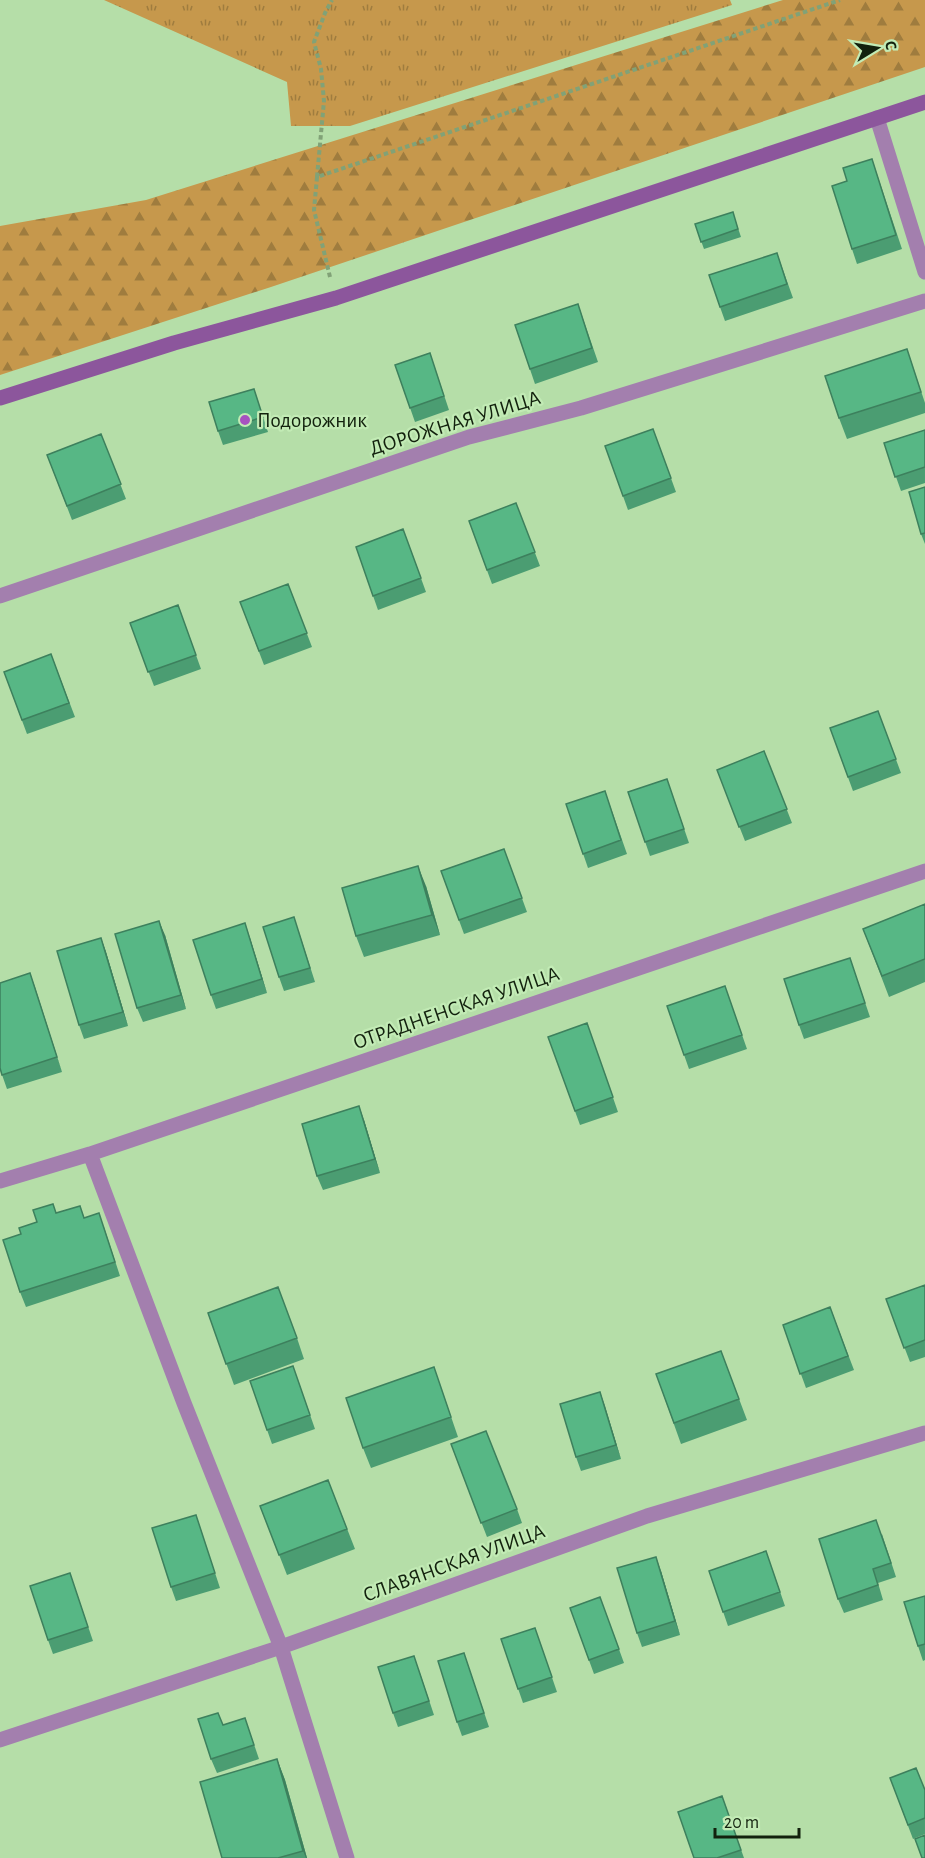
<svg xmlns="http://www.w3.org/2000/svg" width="925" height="1858" font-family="'Alegreya Sans',sans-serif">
  <defs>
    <pattern id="grass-tufts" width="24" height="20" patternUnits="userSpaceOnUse" patternTransform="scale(1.5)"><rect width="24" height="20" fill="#c6984c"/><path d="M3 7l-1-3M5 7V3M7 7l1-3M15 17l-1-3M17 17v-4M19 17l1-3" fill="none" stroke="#9f7c3e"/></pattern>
    <pattern id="forest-firs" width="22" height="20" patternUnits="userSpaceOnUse" patternTransform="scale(1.5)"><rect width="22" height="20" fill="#c6984c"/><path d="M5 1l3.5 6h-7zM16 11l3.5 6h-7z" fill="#9f7c3e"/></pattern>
  </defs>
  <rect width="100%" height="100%" fill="#b5dea8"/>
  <!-- grass -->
  <path fill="url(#grass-tufts)" d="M104 0H730L732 5 350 126H291L287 82Z"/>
  <!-- forest -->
  <path fill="url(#forest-firs)" d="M783 0H925V67L271 287 0 375V226L146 200Z"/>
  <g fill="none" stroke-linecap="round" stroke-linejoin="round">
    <!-- path -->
    <path stroke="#81a277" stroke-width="4" stroke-dasharray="4.5 3" stroke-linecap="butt" d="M317 177 324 101 321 69 314 42 325 13 332 0
      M330 277 314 210 317 177 840 0"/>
    <!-- street -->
    <path stroke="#a37fae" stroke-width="15" d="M877 118 925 272
      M0 596 469 437 581 408 925 301
      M90 1154 184 1403 281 1647 347 1858
      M0 1181 90 1154 925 871
      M0 1740 281 1647 647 1516 925 1433"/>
    <!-- secondary -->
    <path stroke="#8c569c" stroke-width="15" d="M0 398 174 343 336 298 925 102"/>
  </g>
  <!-- wall -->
  <path fill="#4b9d72" d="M872 159 902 249 857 264 852 249 847 181Z
    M735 219 741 237 704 249 695 224Z
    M777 253 793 298 725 321 720 307Z
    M578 304 598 362 535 384 515 325Z
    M907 349 925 403V413L847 439 839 418Z
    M430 353 449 410 415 422 395 365Z
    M254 389 268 432 223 445 218 431Z
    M653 429 676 492 628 510 605 446Z
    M925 430V483L901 491 884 443Z
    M101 434 126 499 72 520 47 455Z
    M925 487V544L921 534Z
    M516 503 540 566 492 584 469 521Z
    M403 529 426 592 378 610 356 547Z
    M288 584 312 647 264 665 240 602Z
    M178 605 201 669 154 686 130 623Z
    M51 654 75 717 27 734 4 672Z
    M878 711 901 773 853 791 830 728Z
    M764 751 792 823 745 841 717 770Z
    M667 779 689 843 650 856 628 792Z
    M605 791 627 854 588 868 566 804Z
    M504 849 527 912 464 934 441 871Z
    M426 886 440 935 364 957 356 936Z
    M925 904V982L889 997 863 929Z
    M299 932 315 982 284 991 279 977Z
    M165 935 186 1009 143 1022 137 1008Z
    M101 938 106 952 128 1026 84 1039 79 1025Z
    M250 938 267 993 216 1009 211 995Z
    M850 958 870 1017 804 1039 799 1025Z
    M30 973 62 1072 7 1089 0 1069Z
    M725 986 747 1049 689 1069 667 1006Z
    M587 1023 618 1112 580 1125 548 1037Z
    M364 1120 380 1173 323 1190 317 1176Z
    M80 1206 84 1217 104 1227 120 1276 26 1307 20 1292 21 1234 37 1222 56 1213Z
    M925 1285V1357L910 1362 886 1299Z
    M830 1307 854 1370 806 1388 783 1325Z
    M208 1313 297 1338 304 1359 234 1385Z
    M721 1351 747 1420 681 1444 656 1374Z
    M293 1366 315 1429 272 1444 250 1381Z
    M434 1367 458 1437 371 1468 363 1448Z
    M600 1392 621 1459 581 1471 576 1457Z
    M451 1444 517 1509 522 1523 487 1537Z
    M328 1480 355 1549 287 1575 260 1506Z
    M196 1515 220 1588 176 1601 171 1587Z
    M882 1534 896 1577 878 1583 883 1600 844 1613 838 1599Z
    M766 1551 785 1606 728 1626 709 1571Z
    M661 1571 680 1635 642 1647 637 1633Z
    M70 1573 93 1641 53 1654 48 1640Z
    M925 1596V1660L923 1661 918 1646Z
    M600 1597 624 1663 594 1674 570 1608Z
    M535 1628 557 1692 523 1703 501 1639Z
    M464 1653 489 1727 462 1736 457 1722Z
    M419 1670 434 1715 398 1727 393 1713Z
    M245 1718 259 1759 217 1773 211 1759 223 1725Z
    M277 1759 285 1780 307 1858H222Z
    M890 1778 925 1790V1834L913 1839Z
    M722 1796 744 1858H694Z"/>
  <!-- shaded-wall -->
  <path fill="#3d805d" d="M418 866 426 886 440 935 432 915Z
    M159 921 165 935 186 1009 181 995Z
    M245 923 250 938 267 993 262 979Z
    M101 938 106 952 128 1026 123 1012Z
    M30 973 35 987 62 1072 57 1057Z
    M359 1106 364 1120 380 1173 375 1159Z
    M600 1392 605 1406 621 1459 616 1445Z
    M656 1557 661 1571 680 1635 675 1621Z
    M277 1759 285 1780 307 1858H306L303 1851Z"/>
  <!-- building -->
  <path fill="#57b785" stroke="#3d805d" stroke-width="1.5" d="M872 159 896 235 852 249 832 186 847 181 843 168Z
    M733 212 738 229 701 242 695 224Z
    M777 253 787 284 720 307 709 275Z
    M578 304 592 348 530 369 515 325Z
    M907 349 921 392 839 418 825 376Z
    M430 353 444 396 410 408 395 365Z
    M254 389 263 417 218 431 209 402Z
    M653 429 671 478 623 496 605 446Z
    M925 430V467L895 477 884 443Z
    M101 434 121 484 67 506 47 455Z
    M925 487V533L921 534 909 492Z
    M516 503 535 552 487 570 469 521Z
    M403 529 421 578 373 596 356 547Z
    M288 584 307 633 259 651 240 602Z
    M178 605 196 655 148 672 130 623Z
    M51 654 69 703 22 720 4 672Z
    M878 711 896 759 848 777 830 728Z
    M764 751 787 809 739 827 717 770Z
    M667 779 684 829 645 842 628 792Z
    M605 791 621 840 583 854 566 804Z
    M504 849 522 898 459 920 441 871Z
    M418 866 432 915 356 936 342 888Z
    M925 904V959L882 976 863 929Z
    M294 917 310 968 279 977 263 927Z
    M159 921 181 995 137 1008 115 934Z
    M245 923 262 979 211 995 193 940Z
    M101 938 123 1012 79 1025 57 951Z
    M850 958 865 1003 799 1025 784 979Z
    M30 973 57 1057 2 1075 0 1068V983Z
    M725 986 742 1035 684 1055 667 1006Z
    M587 1023 613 1097 575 1111 548 1037Z
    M359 1106 375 1159 317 1176 302 1124Z
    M53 1204 56 1213 80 1206 84 1218 99 1213 115 1262 20 1292 3 1240 21 1234 19 1228 37 1222 33 1210Z
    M925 1285V1340L904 1348 886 1299Z
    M278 1287 297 1338 226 1364 208 1313Z
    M830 1307 848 1356 800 1374 783 1325Z
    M721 1351 739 1399 674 1423 656 1374Z
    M293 1366 310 1415 267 1430 250 1381Z
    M434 1367 451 1417 363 1448 346 1398Z
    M600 1392 616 1445 576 1457 560 1404Z
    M486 1431 517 1509 481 1523 451 1444Z
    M328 1480 347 1529 279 1555 260 1506Z
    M196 1515 215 1573 171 1587 152 1528Z
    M876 1520 891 1563 873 1569 878 1585 838 1599 819 1539Z
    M766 1551 780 1592 723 1612 709 1571Z
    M656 1557 675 1621 637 1633 617 1568Z
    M70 1573 88 1627 48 1640 30 1586Z
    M925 1596V1644L918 1646 904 1602Z
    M600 1597 619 1649 589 1660 570 1608Z
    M535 1628 552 1677 518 1689 501 1639Z
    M464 1653 484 1713 457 1722 438 1661Z
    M414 1656 429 1701 393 1713 378 1667Z
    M218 1713 223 1725 245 1718 254 1745 211 1759 198 1719Z
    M277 1759 303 1851 278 1858H222L200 1782Z
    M916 1768 925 1790V1818L908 1825 890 1778Z
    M722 1796 741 1850 717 1858H694L678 1812Z
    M925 1835V1858H922L915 1839Z"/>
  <!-- markers -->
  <circle fill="#a752c0" stroke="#c2ebb5" stroke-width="2" cx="245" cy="420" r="6"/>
  <g text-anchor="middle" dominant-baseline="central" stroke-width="4.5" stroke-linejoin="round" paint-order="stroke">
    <!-- poi labels -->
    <g font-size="21" fill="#12210d" stroke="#c2ebb5" text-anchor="start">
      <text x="257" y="420">Подорожник</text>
    </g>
    <!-- street labels -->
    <g font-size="21" fill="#12210d" stroke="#c2ebb5">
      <text transform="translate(455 423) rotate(-17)">ДОРОЖНАЯ УЛИЦА</text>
      <text transform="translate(456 1008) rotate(-19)">ОТРАДНЕНСКАЯ УЛИЦА</text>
      <text transform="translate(454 1563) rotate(-20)">СЛАВЯНСКАЯ УЛИЦА</text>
    </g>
  </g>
  <!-- north arrow -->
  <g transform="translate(877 48) rotate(79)" stroke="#c2ebb5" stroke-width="4.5" paint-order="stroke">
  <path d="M0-4.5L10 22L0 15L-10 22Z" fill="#12210d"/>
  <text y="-9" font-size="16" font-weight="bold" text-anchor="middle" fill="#12210d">С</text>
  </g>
  <!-- scale -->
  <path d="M715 1828v9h84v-9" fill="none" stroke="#12210d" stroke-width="3"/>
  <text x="724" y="1828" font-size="18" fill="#12210d" stroke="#c2ebb5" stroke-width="4.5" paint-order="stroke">20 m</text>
</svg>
